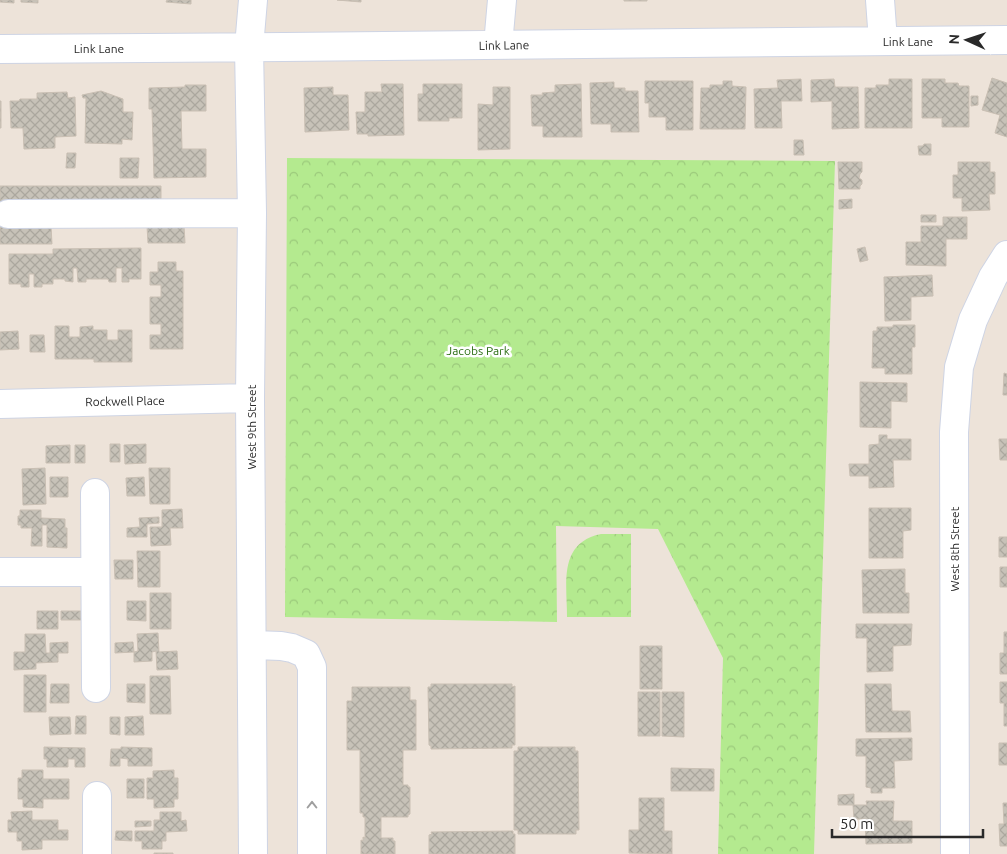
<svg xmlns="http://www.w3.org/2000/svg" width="1007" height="854" font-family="Ubuntu,sans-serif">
  <defs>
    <pattern id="park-crowns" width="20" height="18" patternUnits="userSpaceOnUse" patternTransform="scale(1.25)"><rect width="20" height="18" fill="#b4ea8f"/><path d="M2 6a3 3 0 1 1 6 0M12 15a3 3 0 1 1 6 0" fill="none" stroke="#9bc97b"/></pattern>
    <pattern id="building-cross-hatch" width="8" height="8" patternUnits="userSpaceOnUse" patternTransform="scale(1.25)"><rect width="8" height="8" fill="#c7c2b8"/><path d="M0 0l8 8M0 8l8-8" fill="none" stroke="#aba79e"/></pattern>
  </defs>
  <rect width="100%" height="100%" fill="#ede3d9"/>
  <!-- park -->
  <path fill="url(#park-crowns)" d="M287 158 835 161 814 854H718L723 658 658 529 556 526 557 622 285 617Z
    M601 534H631V617H567C567 583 558 543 601 534Z"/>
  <!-- building -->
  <path fill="url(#building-cross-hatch)" stroke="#c9bfb3" d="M0 0H14V3L0 2Z
    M21 0H38V3L21 2Z
    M167 0H191V4L166 2Z
    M337 0H361V2Z
    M624 0H647V1H624Z
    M992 78 1007 83V137L995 133 1000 115 982 110Z
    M801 79 802 101H781L782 128H755L754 89 778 88 777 80Z
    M834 79 835 87H858L859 128 832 129V101L811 102V80Z
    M889 79H912V128H865V88H876V85H889Z
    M922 79H945V83H958L959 86H969V127H942V118H922Z
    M645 81H693V130H666V117H649V103H645Z
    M723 81H732V86L746 87 745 129H700L701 88H710V85H723Z
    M614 82V88H625V91H638L639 132H611V124H591L590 83Z
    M381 84H403L404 135 368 136V134H357L356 112H365V92H382Z
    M423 84H462V118H449V121H418V94H423Z
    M581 84 582 137H543V126H532L531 95H543L542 93 555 92V85Z
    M185 85H206V111H181L182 149H206V177L154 178 152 109H149V88L185 87Z
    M333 87V95H348L349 130 305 132 304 88Z
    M493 87H510V149L478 150V104L493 105Z
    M101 91 123 99V112H133L132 140 122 139V144L85 143 86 98H83L82 95Z
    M67 92 68 98 75 97 76 136 55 137V148L24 149 23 128H11L10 101H19L20 99H37V93Z
    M971 96H978V105L971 106Z
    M0 101H1V128H0Z
    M794 140H803L804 155H794Z
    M924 144H931V155H919L918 146H923Z
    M67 153H76L75 168H66Z
    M120 158H139L138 178H120Z
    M838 162H862V172L860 174 859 178 862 180V184L860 186V189H839Z
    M958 162H990V172H995V194H989L990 210 962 211V198H953V175H958Z
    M0 186H161V204H0Z
    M852 199V208L839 209V200Z
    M921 215H936V222H921Z
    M943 217H967V239H946V266L906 265V242H921V226H943Z
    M0 226H51L52 244H0Z
    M147 226H184L185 243H148Z
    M865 247 868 260 860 262 857 249Z
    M141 248V279H129V282H122V268H116V282H109L108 279H86V282H78L77 268H73V282L65 281V279H53V284H42V287H34V274H29V287H21V284H9V254H53V249Z
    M158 262H176V271H183V349H150V335H161V324H150V297H161V285H150V272H158Z
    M932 275 933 296 911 297V320L885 321 884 277Z
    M893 325H915V347H912V374H885V368H872L873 331H877V327H893Z
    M55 326H69V337H80V327L93 326V330H107V340H118V330H132V362H94V359H55Z
    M18 331 19 349 0 350V332Z
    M30 335H44L45 352H30Z
    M1004 373 1007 374V395H1003Z
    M860 382 907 383V402L891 401V428L860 427Z
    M879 435H887V439H911V460H893L894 487 869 488V476H850L849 464H869V445L879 444Z
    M999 439H1007V460H1000Z
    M110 444H120V462H110Z
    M146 444V463L125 464 124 445Z
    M70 445V463H46V446Z
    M75 445H85V463H75Z
    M45 468 46 504 23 505 22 469Z
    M149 468H170V504H150Z
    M50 477H68V497H50Z
    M144 477 145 496H127L126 478Z
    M869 508H911V530L903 531V558H869Z
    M182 509 183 528H170L171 545 151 546 150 527H162V510Z
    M20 510H41V518L65 519V528H67V548L47 547V525H42V546H31L32 528H21V525H18V516H20Z
    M159 517V523L147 524V537H127V528L140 527 139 518Z
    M999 537H1007V557H999Z
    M137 551H160V587H138Z
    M114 560H133V579H115Z
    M1000 567H1007V587H1000Z
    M905 569V593H909V613H863L862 570Z
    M150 593H171V629H150Z
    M127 601H146V621L127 620Z
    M37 611H58V629H37Z
    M61 611H81V620H61Z
    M856 624H912L911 645 893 646V671L867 672V638H856Z
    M1004 632H1007V674H1000V653H1004Z
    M158 633 159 652 177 651 178 669 157 670 156 651 152 652V661L134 662V652L115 653V643L133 642 134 652 138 651 137 634Z
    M25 634H45L46 653H50V643L68 642V653H58V662L36 663V669L14 670V652H25Z
    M640 646H662V689H640Z
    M24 675H46V712H24Z
    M150 676H170L171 714H150Z
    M1000 682H1007V726H1004V703H1000Z
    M51 684H69V703H50Z
    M127 684H145V703L127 702Z
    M431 684H512V687L515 686V745H512V748L431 749V746L429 745 428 687H431Z
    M865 684H891L892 711H910L911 732H866Z
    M352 687H410V700H416V750H403V785H408V787H410V814L408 815V817H381V838H393V841H395V854H361V840L363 841V837L365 838V817H363V813H360V750H347V701H352Z
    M638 692H660V736H638Z
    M662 692H684V737L662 736Z
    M76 716H86V734H75Z
    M143 716 144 735H125V717Z
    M49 717H70L71 734 50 735Z
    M110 717H120V735L110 734Z
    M912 738V760L894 761 895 788H882V793H871V788L866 787V756H856V739Z
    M999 743H1007V765H999Z
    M44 747 85 748V767H75V759H68V767H47V759H44Z
    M121 747 152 748V766H128V759L120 758V766H110L111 749H121Z
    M518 747H575V751H578L579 830H576V834H518V830H514V751H518Z
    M671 768 714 769V791H671Z
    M22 770H43V779H69V799H43V808L23 807V799H18V778H22Z
    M174 770V778H178V799H174V807L154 808V799H147V778H153V771Z
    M127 779H144V798H127Z
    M854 794V805H867L866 801H894L893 821H912V843L866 844 865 819H854L853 805H838V795Z
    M639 798H664V831H672V854L629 853V830H639Z
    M1003 803H1007V846H1000L999 824H1004Z
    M32 811V820H58V830H68V840H42V849L22 850V841H17V832H8V820H12L11 812Z
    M160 812H181V821L186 820 187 831 166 832V841H162V849H142V841H135V831H154V820H160Z
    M135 821H151V826L135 827Z
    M116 831H132V841L115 840Z
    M513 831V834H515V854H429V835L432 834 431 832Z
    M154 853H173V854H154Z"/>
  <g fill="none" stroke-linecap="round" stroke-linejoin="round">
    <defs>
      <path id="minor" d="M253 0 249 47 252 213 250 398 253 854
        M880 0 883 41
        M498 45 502 0
        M0 49 284 47 1007 40
        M8 214 252 213
        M0 404 250 398
        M95 493 96 688
        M0 572H95
        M252 645 281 646 292 648 306 654 312 667V854
        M97 796V854
        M955 854 954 432 959 367 973 320 993 277 1007 255"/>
    </defs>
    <!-- minor casing -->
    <use href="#minor" stroke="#ced4e4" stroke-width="30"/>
    <!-- minor -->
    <use href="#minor" stroke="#fff" stroke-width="28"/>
  </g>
  <!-- one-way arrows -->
  <defs><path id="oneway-chevron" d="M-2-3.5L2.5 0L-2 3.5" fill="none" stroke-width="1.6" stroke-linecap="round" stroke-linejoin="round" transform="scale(1.25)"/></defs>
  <use stroke="#9f9f9f" href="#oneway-chevron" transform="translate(312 805) rotate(-90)"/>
  <g text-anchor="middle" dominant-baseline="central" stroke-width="5" stroke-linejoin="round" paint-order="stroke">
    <!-- street labels -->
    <g font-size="12" fill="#292929" stroke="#fff">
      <text x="908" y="41">Link Lane</text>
      <text transform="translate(504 45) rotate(-1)">Link Lane</text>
      <text x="99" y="48">Link Lane</text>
      <text transform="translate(125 401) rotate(-1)">Rockwell Place</text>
      <text transform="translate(251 427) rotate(-90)">West 9th Street</text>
      <text transform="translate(954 549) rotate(-90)">West 8th Street</text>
    </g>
    <!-- park labels -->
    <g font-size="12" fill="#2b6e12" stroke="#fff">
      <text x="478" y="350">Jacobs Park</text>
    </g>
  </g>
  <!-- north arrow -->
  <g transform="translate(967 40) rotate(273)" stroke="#ffffff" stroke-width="4" paint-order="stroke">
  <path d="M0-4L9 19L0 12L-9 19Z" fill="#292929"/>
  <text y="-8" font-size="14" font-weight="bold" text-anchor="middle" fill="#292929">N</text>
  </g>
  <!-- scale -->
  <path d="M832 829v8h151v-8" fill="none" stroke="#292929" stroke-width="2.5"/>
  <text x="840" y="829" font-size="15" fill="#292929" stroke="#ffffff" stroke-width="4" paint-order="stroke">50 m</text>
</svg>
